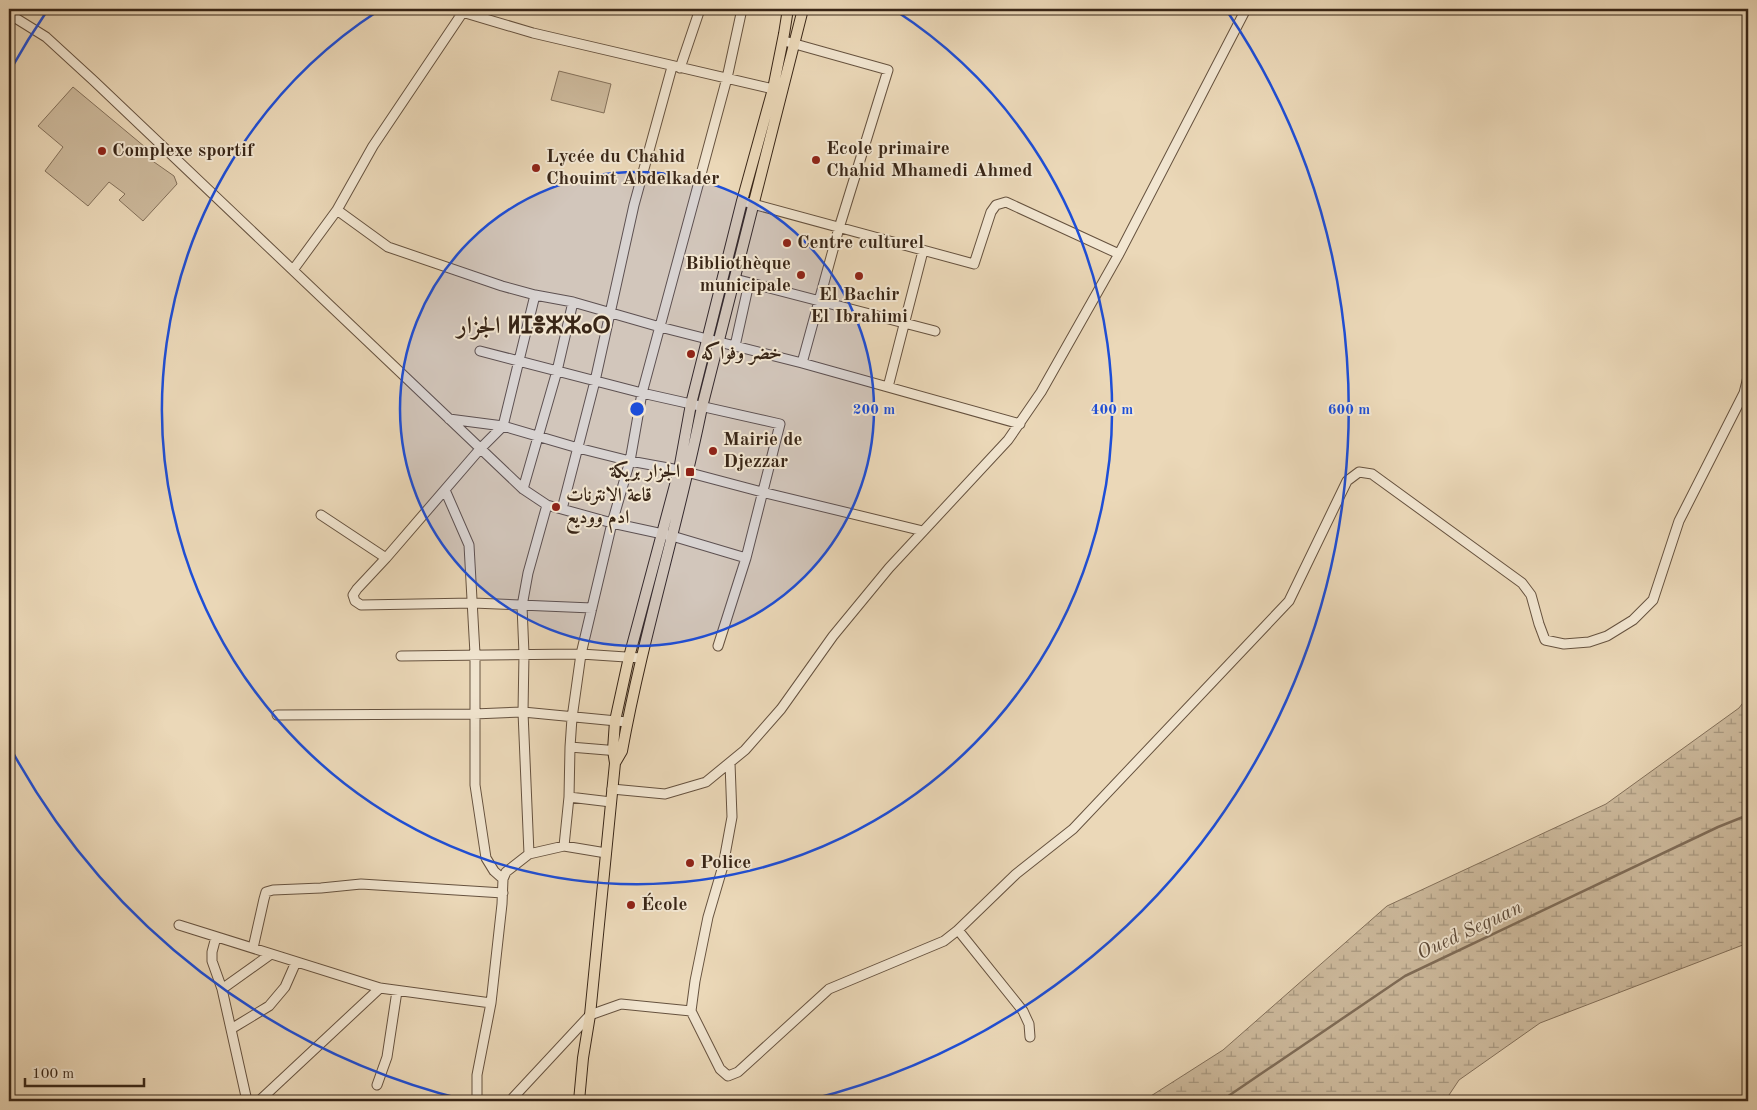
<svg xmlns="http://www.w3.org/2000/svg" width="1757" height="1110" font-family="'Old Standard TT',Amiri,'Noto Sans Tifinagh',serif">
  <defs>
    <pattern id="wetland-marsh" width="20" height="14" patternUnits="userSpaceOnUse" patternTransform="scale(1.25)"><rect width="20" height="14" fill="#cdba9d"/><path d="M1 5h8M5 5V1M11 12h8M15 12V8" fill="none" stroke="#a7977f"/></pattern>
  </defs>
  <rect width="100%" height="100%" fill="#ebd8b8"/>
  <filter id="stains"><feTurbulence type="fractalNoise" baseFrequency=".004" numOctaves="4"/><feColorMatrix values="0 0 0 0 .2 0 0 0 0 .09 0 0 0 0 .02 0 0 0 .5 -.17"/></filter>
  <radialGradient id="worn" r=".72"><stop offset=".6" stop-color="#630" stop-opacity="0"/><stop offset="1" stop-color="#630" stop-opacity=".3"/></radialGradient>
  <!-- wetland -->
  <path fill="url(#wetland-marsh)" stroke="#83705a" d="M1748 696V943L1540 1023 1459 1080 1445 1101H1143L1223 1050 1387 906 1606 804 1739 708Z"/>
  <!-- pitch -->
  <path fill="#cdba9d" stroke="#83705a" d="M559 71 611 84 604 113 551 100Z
    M73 87 145 147 144 155 174 176 177 184 143 221 119 200 125 194 109 182 88 206 45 171 63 147 38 126Z"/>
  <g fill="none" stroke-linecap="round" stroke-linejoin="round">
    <!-- stream -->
    <path stroke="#7f6c57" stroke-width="2.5" d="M1221 1101 1405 976 1718 827 1748 815"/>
    <defs>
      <path id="minor" d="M452 9 533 33 773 89
        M9 14 46 37 94 81 523 489 547 505 612 523 672 536 746 558
        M788 42 888 70 839 228 802 363
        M680 68 700 9
        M742 201 974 264 991 212 996 205 1006 202 1119 254
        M337 210 388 247 502 286 535 295 573 302 660 327 802 363 1020 424
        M293 270 337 210 373 146 465 9
        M735 279 935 331
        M535 295 503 426 480 449 386 558 357 589 353 595 355 601 361 605 473 603 592 608
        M735 346 749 283
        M480 351 642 393 780 424 746 558 718 646
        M888 387 923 251
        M449 419 503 426 578 448 630 461 679 470 762 492 923 531
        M523 489 557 371 573 302
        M445 490 469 545 475 654V785L486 858 494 871 503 879
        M562 509 595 381 634 205 672 67
        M321 515 386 558
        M401 656 581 654 641 658
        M277 715 474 714 523 712 627 722
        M570 747 619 751
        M612 789 665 794 706 782 745 750 781 709 833 636 889 568 1008 440 1041 392 1119 254 1246 9
        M569 797 611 802
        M564 846 569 797 570 747 572 718 581 654 612 523 630 461 642 393 727 78 742 9
        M529 854 523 712 524 654 522 606 528 573 547 505
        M179 925 380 988 491 1003
        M958 930 1023 1011 1029 1024 1030 1037
        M216 937 212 952V961L222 989 247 1101
        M253 948 264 899 266 892 273 890 321 888 361 884 503 893
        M222 989 271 954
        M691 1011 695 981 708 917 723 866 732 817 730 763
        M231 1029 269 1006 285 987 296 962
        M377 1085 387 1057 397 991
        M259 1101 380 988
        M477 1101V1075L491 1003 502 904 503 879 506 872 529 854 564 846 606 853
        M510 1101 590 1015 621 1004 691 1011 720 1069 728 1076 738 1072 829 989 944 941 958 930 1016 874 1073 829 1289 601 1347 481 1359 472 1372 474 1522 583 1531 595 1539 624 1545 640 1564 644 1589 642 1607 636 1633 620 1653 600 1679 521 1744 393 1748 377"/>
      <path id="major" d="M615 763 622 751C643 635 679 522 702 407L803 9
        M579 1101 583 1058 590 1015 615 763 613 750 615 721 629 657 679 470 691 404 742 201 773 89 784 34 788 9"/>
    </defs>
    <!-- minor casing -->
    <use href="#minor" stroke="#66523f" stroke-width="11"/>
    <!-- major casing -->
    <use href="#major" stroke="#392617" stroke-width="12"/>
    <!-- minor -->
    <use href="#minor" stroke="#f2e6d1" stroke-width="9"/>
    <!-- major -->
    <use href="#major" stroke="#ebd8b8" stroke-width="10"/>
  </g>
  <!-- distance rings -->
  <circle cx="637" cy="409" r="237" fill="#1d4ed8" fill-opacity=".12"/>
  <g fill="none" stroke="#1d4ed8" stroke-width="2.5">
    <circle cx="637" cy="409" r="237"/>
    <path d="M896 11A475 475 0 1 1 378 11"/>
    <path d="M465 1100A712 712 0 0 1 11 749M11 69A712 712 0 0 1 47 11M1227 11A712 712 0 0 1 809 1100"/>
  </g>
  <!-- markers -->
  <g fill="#8f2418" stroke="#f2e6d1" stroke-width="2">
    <circle cx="102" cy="151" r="5"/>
    <circle cx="816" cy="160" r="5"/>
    <circle cx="536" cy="168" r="5"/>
    <circle cx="787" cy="243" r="5"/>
    <circle cx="801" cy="275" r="5"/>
    <circle cx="859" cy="276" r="5"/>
    <circle cx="691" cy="354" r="5"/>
    <circle cx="713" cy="451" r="5"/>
    <rect x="685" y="467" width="10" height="10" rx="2.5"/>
    <circle cx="556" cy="507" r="5"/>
    <circle cx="690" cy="863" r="5"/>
    <circle cx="631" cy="905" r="5"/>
  </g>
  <g text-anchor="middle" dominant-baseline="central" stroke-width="4" stroke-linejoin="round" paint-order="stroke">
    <!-- poi labels -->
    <g font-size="19" font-weight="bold" fill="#392617" stroke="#f2e6d1" text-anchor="start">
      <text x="826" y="149">Ecole primaire<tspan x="826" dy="22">Chahid Mhamedi Ahmed</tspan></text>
      <text x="112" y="151">Complexe sportif</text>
      <text x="546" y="157">Lycée du Chahid<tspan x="546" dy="22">Chouimt Abdelkader</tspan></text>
      <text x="797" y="243">Centre culturel</text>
      <text x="791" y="264" text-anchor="end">Bibliothèque<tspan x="791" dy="22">municipale</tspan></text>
      <text x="859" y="295" text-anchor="middle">El Bachir<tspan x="859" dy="22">El Ibrahimi</tspan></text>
      <text x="701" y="354">خضر وفواكه</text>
      <text x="723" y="440">Mairie de<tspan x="723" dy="22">Djezzar</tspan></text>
      <text x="680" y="472" text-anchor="end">الجزار بريكة</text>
      <text x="566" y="496">قاعة الانترنات<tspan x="566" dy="22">ادم ووديع</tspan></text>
      <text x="700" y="863">Police</text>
      <text x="641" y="905">École</text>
    </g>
    <!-- water labels -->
    <g font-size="20" font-style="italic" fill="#5c4937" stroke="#f2e6d1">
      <text transform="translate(1470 931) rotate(-25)">Oued Seguan</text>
    </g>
    <!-- district labels -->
    <g font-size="24" font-weight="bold" fill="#392617" stroke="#f2e6d1">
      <text x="534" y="327">الجزار ⵍⵊⴻⵣⵣⴰⵔ</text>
    </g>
  </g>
  <circle cx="637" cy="409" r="8" fill="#1d4ed8" stroke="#f2e6d1" stroke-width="2.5"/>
  <g font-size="15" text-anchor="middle" font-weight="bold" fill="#1d4ed8" stroke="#f2e6d1" stroke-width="4" stroke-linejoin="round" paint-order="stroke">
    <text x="874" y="414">200 m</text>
    <text x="1112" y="414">400 m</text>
    <text x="1349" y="414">600 m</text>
  </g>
  <!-- margin -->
  <rect width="1757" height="1110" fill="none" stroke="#ebd8b8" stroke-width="30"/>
  <rect x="10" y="10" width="1737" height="1090" fill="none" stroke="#392617" stroke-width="2.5"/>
  <rect x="15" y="15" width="1727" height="1080" fill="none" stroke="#392617"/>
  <!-- scale -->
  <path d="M25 1078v8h119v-8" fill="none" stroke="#392617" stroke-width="2.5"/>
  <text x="32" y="1078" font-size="15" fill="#392617" stroke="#f2e6d1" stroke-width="4" paint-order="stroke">100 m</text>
  <rect width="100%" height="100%" filter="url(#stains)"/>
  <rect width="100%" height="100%" fill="url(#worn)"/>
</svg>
